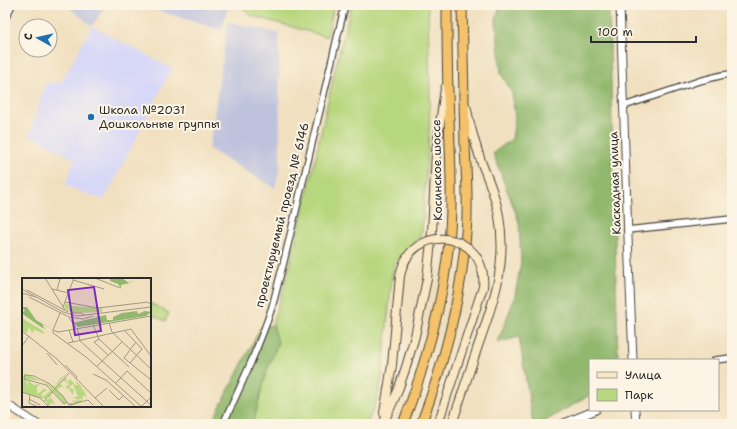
<svg xmlns="http://www.w3.org/2000/svg" width="737" height="429" font-family="'Shantell Sans',sans-serif">
  <rect width="100%" height="100%" fill="#fcf5e5"/>
  <filter id="ink" filterUnits="userSpaceOnUse"><feTurbulence type="fractalNoise" baseFrequency=".025" numOctaves="2"/><feDisplacementMap in="SourceGraphic" scale="8" xChannelSelector="R" yChannelSelector="G"/><feConvolveMatrix kernelMatrix="1 2 1 2 8 2 1 2 1" color-interpolation-filters="sRGB"/></filter>
  <filter id="wash" filterUnits="userSpaceOnUse"><feTurbulence type="fractalNoise" baseFrequency=".012" numOctaves="4" result="noise"/><feDisplacementMap in="SourceGraphic" scale="16" xChannelSelector="R" yChannelSelector="G"/><feGaussianBlur stdDeviation="0.9" result="paint"/><feColorMatrix in="noise" values="0 0 0 0 0 0 0 0 0 0 0 0 0 0 0 0 0 1.4 0 .05"/><feComposite in="paint" operator="in"/></filter>
  <g filter="url(#wash)">
    <rect width="100%" height="100%" fill="#f1e0bf"/>
    <!-- built -->
    <path fill="#d7d7f8" d="M92 26 172 68 104 200 66 186 74 159 40 139 29 136 42 94 46 83 61 82Z"/>
    <!-- industrial -->
    <path fill="#bfc2dd" d="M66 5H106L92 26Z
      M139 5H228L222 30Z
      M228 22 279 33 280 167 275 188 209 149Z"/>
    <!-- green -->
    <path fill="#b7d77e" stroke="#718154" d="M241 5H334L327 37 250 15Z
      M351 5H428L430 96 429 137 427 160 422 231 417 241 410 245 396 261 392 275 382 376 378 397 367 424H253L266 373 278 342 273 325V321L284 287 311 178 336 65 348 19Z
      M150 303 169 313 165 321 150 314Z"/>
    <!-- forest -->
    <path fill="#91b86d" stroke="#5e724c" d="M500 5H609L618 359 617 360H590V395L540 424H533L519 337 497 343 514 300 521 263 519 222 493 153 512 139 515 118 512 93 501 73 496 20Z
      M273 325 278 342 266 373 253 424H211L261 327Z"/>
  </g>
  <g filter="url(#ink)">
    <g fill="none" stroke-linecap="round" stroke-linejoin="round">
      <defs>
        <path id="minor" d="M5 19 12 5
          M624 106 699 81 723 75 732 74
          M627 230 732 219
          M715 360 732 358
          M223 424C241 386 259 347 272 307 276 293 279 279 283 265L345 5"/>
        <path id="tertiary" d="M620 5 628 237 633 360
          M5 403 37 424
          M635 410 636 424
          M562 424 596 410"/>
        <path id="secondary" d="M384 413 392 365
          M383 424 397 393 406 367 415 336 427 279 432 232 436 152 445 88
          M438 424 445 402
          M452 424C460 400 468 376 476 352 492 305 508 268 499 216 496 198 489 181 482 164 476 146 470 128 467 109"/>
        <path id="trunk" d="M403 424C427 361 445 297 450 230 453 192 450 155 449 117 447 80 447 42 447 5
          M421 424C445 361 461 300 466 233 469 203 466 174 465 145 464 98 463 52 462 5"/>
      </defs>
      <!-- minor casing -->
      <use href="#minor" stroke="#494641" stroke-width="8"/>
      <!-- tertiary casing -->
      <use href="#tertiary" stroke="#494641" stroke-width="9"/>
      <!-- secondary casing -->
      <use href="#secondary" stroke="#494641" stroke-width="10"/>
      <!-- trunk casing -->
      <use href="#trunk" stroke="#494641" stroke-width="11"/>
      <!-- minor -->
      <use href="#minor" stroke="#fff" stroke-width="5.5"/>
      <!-- tertiary -->
      <use href="#tertiary" stroke="#fff" stroke-width="7"/>
      <!-- secondary -->
      <use href="#secondary" stroke="#fae7c3" stroke-width="8"/>
      <!-- trunk -->
      <use href="#trunk" stroke="#f3c26a" stroke-width="9"/>
      <defs>
        <path id="secondary-bridge" d="M392 365 400 276C410 220 489 230 483 287L445 402"/>
      </defs>
      <!-- secondary-bridge casing -->
      <use href="#secondary-bridge" stroke="#494641" stroke-width="10" stroke-linecap="butt"/>
      <!-- secondary-bridge -->
      <use href="#secondary-bridge" stroke="#fae7c3" stroke-width="8"/>
    </g>
  </g>
  <!-- markers -->
  <circle fill="#1f6fb2" stroke="#fcf5e5" stroke-width="1.5" cx="91" cy="117" r="4"/>
  <g text-anchor="middle" dominant-baseline="central" stroke-width="4" stroke-linejoin="round" paint-order="stroke">
    <!-- poi labels -->
    <g font-size="12" fill="#2b2b2b" stroke="#fcf5e5" text-anchor="start">
      <text x="99" y="110">Школа №2031<tspan x="99" dy="14">Дошкольные группы</tspan></text>
    </g>
    <!-- street labels -->
    <g font-size="12" fill="#2b2b2b" stroke="#fcf5e5">
      <text transform="translate(437 170) rotate(-91)">Косинское шоссе</text>
      <text transform="translate(615 183) rotate(-92)">Каскадная улица</text>
      <text transform="translate(282 215) rotate(-76)">проектируемый проезд № 6146</text>
    </g>
  </g>
  <!-- overview -->
  <g transform="translate(22 278)">
    <rect width="129" height="129" fill="#f1e0bf"/>
    <path d="M44 25 49 28 80 30V34L51 35 44 32 42 28ZM0 40 21 53 22 56 14 52 12 54 13 50 10 55 7 49 5 55 0 52ZM2 95 32 109 39 100 44 96 23 121 20 119 21 121 0 114ZM4 101 20 103 30 111 21 119 19 116 25 112 17 108 22 111 15 116V108L19 106 12 107 6 103 5 109ZM44 99 45 104 41 103 38 106 41 108 35 111 45 124 42 126 32 114 28 118 33 126 29 125 27 129 23 122 29 120 26 119ZM48 101 53 107H57L53 105H55L53 102 59 108 61 114V112L62 111 65 115 61 111 65 120 61 117 60 124 49 128 46 125H54L49 123 59 122V120L56 122 51 119H56L51 106 47 109 52 112 51 117 46 110 44 112 45 108 39 110 48 106 45 105Z" fill="#b7d77e" fill-rule="evenodd"/>
    <path d="M88 0H100L107 5 112 2 108 5 99 7V11L96 6 88 3ZM0 29H5L14 42 30 51 20 46 23 51 19 49 2 37 0 34 3 33ZM115 33 116 36 123 33 129 34 124 38 56 49 51 45 84 37 85 42H91V39L100 35Z" fill="#91b86d"/>
    <path fill="none" stroke="#a29884" stroke-width="1" d="M23 0 43 32M31 0 38 1 35 12M73 0 98 10M51 2 82 11M0 11 41 34 55 38 129 29M30 11 47 15M5 12 46 34M0 15 14 19M7 19 47 39 61 41 71 38M43 24 76 30 126 24 129 27M41 29 52 0M50 35H60L62 38M47 40 54 50M87 45 90 54 129 91M71 47 77 61 107 89M55 50 58 62M31 52V55L64 79 120 129M31 52 36 54 129 38M31 52 38 35M47 52 51 64M102 52 120 71M0 53 35 81 82 129M77 61 72 64 86 77M57 62 129 127M114 64 102 80 129 102M46 65 109 51 129 78M0 68 7 58M25 75 35 87M108 85 120 71M43 87 55 99 54 101M75 88 100 64M105 93 129 115M71 96 84 102 114 129M94 105 105 93M87 112 97 122 101 118M0 114 18 120 27 129M8 116 7 125 16 129M73 120 85 110M7 121 18 127M22 123 47 95M45 124 42 126 24 107 2 101 3 97 12 98 28 106 41 118 47 127 66 122 71 127M120 128 129 119"/>
    <path fill="#7b2cbf" fill-opacity="0.15" stroke="#7b2cbf" stroke-width="2" d="M72 9 79 53 53 57 46 12Z"/>
    <rect width="129" height="129" fill="none" stroke="#2b2b2b" stroke-width="2"/>
  </g>
  <!-- margin -->
  <rect width="737" height="429" fill="none" stroke="#fcf5e5" stroke-width="20"/>
  <!-- legend -->
  <rect x="589" y="359" width="130" height="52" fill="#fcf5e5" stroke="#a8a49b"/>
  <rect x="597" y="372" width="20" height="6" fill="#fae7c3" stroke="#a8a49b"/>
  <text x="625" y="379" font-size="12" fill="#2b2b2b">Улица</text>
  <rect x="597" y="389" width="20" height="12" fill="#b7d77e" stroke="#a8a49b"/>
  <text x="625" y="399" font-size="12" fill="#2b2b2b">Парк</text>
  <!-- north arrow -->
  <g transform="translate(38 38) rotate(278)"><circle r="19" fill="#fcf5e5" stroke="#a8a49b"/>
  <path d="M0-3L7 15L0 10L-7 15Z" fill="#1f6fb2"/>
  <text y="-6" font-size="11" font-weight="bold" text-anchor="middle" fill="#2b2b2b">С</text>
  </g>
  <!-- scale -->
  <path d="M591 36v6h105v-6" fill="none" stroke="#2b2b2b" stroke-width="2"/>
  <text x="597" y="36" font-size="12" fill="#2b2b2b" stroke="#fcf5e5" stroke-width="3" paint-order="stroke">100 m</text>
</svg>
